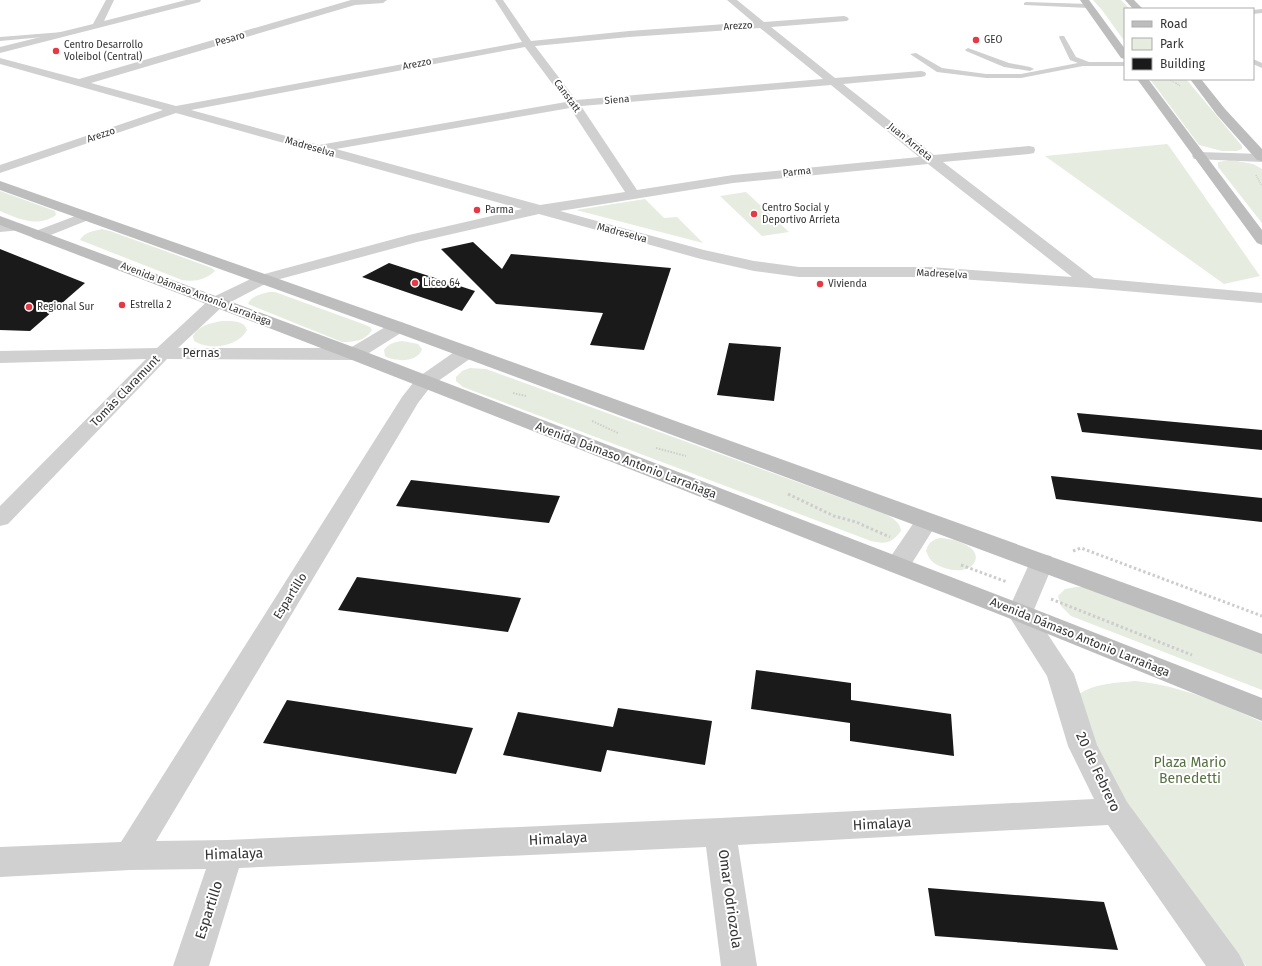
<svg xmlns="http://www.w3.org/2000/svg" width="1262" height="966" font-family="'Fira Sans',sans-serif">
  <rect width="100%" height="100%" fill="#fff"/>
  <!-- green -->
  <path fill="#e6ecdf" d="M1093 0H1121L1130 9H1125V42L1102 10Z
    M1150 79H1186L1242 146V149L1237 151H1222L1199 145Z
    M1167 144 1169 146 1260 276 1224 284 1045 156Z
    M1231 160 1253 164 1262 169V223L1218 167V162Z
    M0 191 55 211 56 215C37 228 19 219 0 211Z
    M746 192 789 232 762 236 720 196Z
    M645 199 664 218 677 217 703 243 576 210Z
    M102 229 110 231 212 268 215 271C205 280 195 282 182 280L80 240C84 232 94 231 102 229Z
    M269 292H275L363 324 370 327 372 330C365 341 354 342 342 342L248 304C251 296 261 294 269 292Z
    M222 321C232 321 244 320 247 330 238 347 209 351 194 341L193 336C199 325 211 323 222 321Z
    M402 341 418 344 422 349C418 363 395 362 385 356L384 350C388 344 394 342 402 341Z
    M470 368 486 369 885 514C893 518 900 522 901 531 891 544 886 544 871 541L463 387 456 381V377L462 371Z
    M940 538C950 538 984 546 974 563 967 575 944 570 934 563 930 560 928 556 926 551 928 543 932 540 940 538Z
    M1076 587H1085L1262 653V690L1071 616 1061 606 1058 596 1065 589Z
    M1135 681C1183 686 1219 703 1262 722V966H1246L1131 810 1102 759 1089 726 1079 694C1096 683 1116 683 1135 681Z"/>
  <!-- building -->
  <path fill="#1a1a1a" d="M473 242 502 269 511 254 671 268 644 350 590 345 603 313 496 304 441 249Z
    M0 249 85 283 30 331 0 330Z
    M389 263 475 291 462 311 362 277Z
    M729 343 781 347 774 401 717 395Z
    M1077 413 1262 430V450L1082 432Z
    M1051 476 1262 498V522L1056 499Z
    M411 480 560 496 549 523 396 506Z
    M357 577 521 598 508 632 338 610Z
    M756 670 851 683V700L951 714 954 756 850 741V723L751 709Z
    M287 700 473 728 456 774 263 743Z
    M618 708 712 721 705 765 607 750 601 772 503 755 518 712 613 727Z
    M928 888 1104 902 1118 950 935 936Z"/>
  <g fill="none" stroke-linecap="round" stroke-linejoin="round">
    <!-- path-far3 -->
    <path stroke="#cdcdcd" stroke-width="1" stroke-dasharray="1 1" stroke-linecap="butt" d="M1168 79 1177 84"/>
    <!-- path-far2 -->
    <path stroke="#cdcdcd" stroke-width="1.5" stroke-dasharray="1 1" stroke-linecap="butt" d="M1176 83 1180 86
      M1256 175 1262 186"/>
    <!-- path-far1 -->
    <path stroke="#cdcdcd" stroke-width="2" stroke-dasharray="1.5 1.5" stroke-linecap="butt" d="M513 393 526 396
      M592 421 618 433
      M656 448 686 456"/>
    <!-- path -->
    <path stroke="#cdcdcd" stroke-width="3" stroke-dasharray="2.5 2.5" stroke-linecap="butt" d="M788 494 834 516 856 522 890 537
      M1073 551 1081 548 1262 616
      M961 565 1007 582
      M1051 599 1192 655"/>
    <!-- lane -->
    <path fill="#d0d0d0" fill-rule="evenodd" d="M1026 2 1089 4 1092 6 1089 8 1024 5V3Z
      M1262 9V13L1253 14V10Z
      M63 32 65 33V35L0 41V37Z
      M1060 36H1064L1076 57 1089 62H1125V66H1083L1021 78H986L937 72 910 54 916 53 942 68 986 74H1021L1078 63 1070 60 1059 37Z
      M968 48 1009 63 1030 67 1034 69 1030 71 1004 67 966 51 965 50Z
      M1253 59 1262 63V68L1253 64Z"/>
    <!-- street -->
    <path fill="#d0d0d0" fill-rule="evenodd" d="M106 0H114L104 21 186 0H201L200 2 0 53V47L93 24Z
      M351 0H387L383 3 355 5 91 83 176 106 522 42 495 0H503L531 41 629 31 753 22 727 0H737L764 22 844 16 847 17 849 19 847 21 771 27 835 78 921 71 925 72 926 74 925 76 921 77 843 84 934 155 1029 146 1034 147 1035 150 1034 153 1029 154 943 162 1094 278 1262 293V303L1090 288 930 277H799L754 271 701 259 539 214 417 242 269 282 223 306 178 348H350L392 323 398 322 404 323 407 327 404 331 361 358 354 360 167 359 8 524 0 526V506L146 359 0 363V351L157 348 211 298 257 276 409 235 522 209 176 113 0 173V165L163 110 0 64V58L79 79ZM760 28 823 79 576 100 535 46 629 37ZM525 47 566 102 319 145 191 110ZM831 85 919 157 733 175 637 190 581 106ZM570 108 625 192 540 205 336 149ZM928 164 1072 277 930 267H799L754 261 704 250 560 211 733 183Z
      M1199 152 1262 154V162L1194 159 1192 156 1194 153Z
      M86 212 91 213 93 216 91 219 43 238 38 240 33 238 30 235 33 232Z
      M0 222 22 224 25 227 22 230 0 232Z
      M467 346 474 348 476 352 474 356 431 386 418 403 156 841 227 840 720 818 1094 799 1068 746 1047 676 1007 613 1030 562 1033 556 1042 554 1051 556 1054 562 1033 612 1074 674 1097 745 1127 802 1239 954 1245 966H1206L1108 825 738 845 757 966H721L706 847 239 868 209 966H173L206 869 130 870 0 877V847L121 842 402 397 417 378 460 348Z
      M927 513 935 515 939 520 907 571 898 573 889 571 886 565 889 559 919 515Z"/>
    <!-- secondary -->
    <path fill="#bdbdbd" fill-rule="evenodd" d="M1080 0H1089L1125 49V59L1121 58Z
      M1125 0H1134L1143 9H1133Z
      M1137 79H1148L1262 230V245L1257 243Z
      M1190 79H1201L1225 109 1262 149V161L1257 160 1217 115Z
      M0 181 404 323 1177 602 1262 634V654L392 331 0 190Z
      M0 216 361 350 1029 607 1262 698V721L1011 619 347 358 0 225Z"/>
  </g>
  <!-- markers -->
  <g fill="#e63946" stroke="#fff" stroke-width="1.5">
    <circle cx="976" cy="40" r="4"/>
    <circle cx="56" cy="51" r="4"/>
    <circle cx="477" cy="210" r="4"/>
    <circle cx="754" cy="214" r="4"/>
    <circle cx="415" cy="283" r="4"/>
    <circle cx="820" cy="284" r="4"/>
    <circle cx="122" cy="305" r="4"/>
    <circle cx="29" cy="307" r="4"/>
  </g>
  <g text-anchor="middle" dominant-baseline="central" stroke-width="4" stroke-linejoin="round" paint-order="stroke">
    <!-- far-street labels -->
    <g font-size="10" fill="#333" stroke="#fff">
      <text transform="translate(738 26) rotate(-4)">Arezzo</text>
      <text transform="translate(230 39) rotate(-16)">Pesaro</text>
      <text transform="translate(417 64) rotate(-11)">Arezzo</text>
      <text transform="translate(567 96) rotate(54)">Canstatt</text>
      <text transform="translate(617 100) rotate(-5)">Siena</text>
      <text transform="translate(101 135) rotate(-19)">Arezzo</text>
      <text transform="translate(910 142) rotate(39)">Juan Arrieta</text>
      <text transform="translate(310 147) rotate(16)">Madreselva</text>
      <text transform="translate(797 172) rotate(-6)">Parma</text>
      <text transform="translate(622 233) rotate(15)">Madreselva</text>
      <text transform="translate(942 274) rotate(3)">Madreselva</text>
      <text transform="translate(196 294) rotate(21)">Avenida Dámaso Antonio Larrañaga</text>
    </g>
    <!-- far-poi labels -->
    <g font-size="10" fill="#333" stroke="#fff" text-anchor="start">
      <text x="984" y="40">GEO</text>
      <text x="64" y="45">Centro Desarrollo<tspan x="64" dy="12">Voleibol (Central)</tspan></text>
      <text x="762" y="208">Centro Social y<tspan x="762" dy="12">Deportivo Arrieta</tspan></text>
      <text x="485" y="210">Parma</text>
      <text x="423" y="283">Liceo 64</text>
      <text x="828" y="284">Vivienda</text>
      <text x="130" y="305">Estrella 2</text>
      <text x="37" y="307">Regional Sur</text>
    </g>
    <!-- street labels -->
    <g font-size="12" fill="#333" stroke="#fff">
      <text x="201" y="353">Pernas</text>
      <text transform="translate(125 391) rotate(-46)">Tomás Claramunt</text>
      <text transform="translate(626 460) rotate(21)">Avenida Dámaso Antonio Larrañaga</text>
      <text transform="translate(290 596) rotate(-58)">Espartillo</text>
      <text transform="translate(1080 637) rotate(22)">Avenida Dámaso Antonio Larrañaga</text>
    </g>
    <!-- near-park labels -->
    <g font-size="14" fill="#56703f" stroke="#fff">
      <text x="1190" y="762">Plaza Mario<tspan x="1190" dy="16">Benedetti</tspan></text>
    </g>
    <!-- near-street labels -->
    <g font-size="14" fill="#333" stroke="#fff">
      <text transform="translate(1098 772) rotate(65)">20 de Febrero</text>
      <text transform="translate(882 824) rotate(-3)">Himalaya</text>
      <text transform="translate(558 839) rotate(-3)">Himalaya</text>
      <text transform="translate(234 854) rotate(-2)">Himalaya</text>
      <text transform="translate(730 899) rotate(82)">Omar Odriozola</text>
      <text transform="translate(209 910) rotate(-72)">Espartillo</text>
    </g>
  </g>
  <!-- legend -->
  <rect x="1124" y="8" width="130" height="72" fill="#ffffff" stroke="#adadad"/>
  <rect x="1132" y="21" width="20" height="6" fill="#bdbdbd" stroke="#adadad"/>
  <text x="1160" y="28" font-size="12" fill="#333333">Road</text>
  <rect x="1132" y="38" width="20" height="12" fill="#e6ecdf" stroke="#adadad"/>
  <text x="1160" y="48" font-size="12" fill="#333333">Park</text>
  <rect x="1132" y="58" width="20" height="12" fill="#1a1a1a" stroke="#adadad"/>
  <text x="1160" y="68" font-size="12" fill="#333333">Building</text>
</svg>
